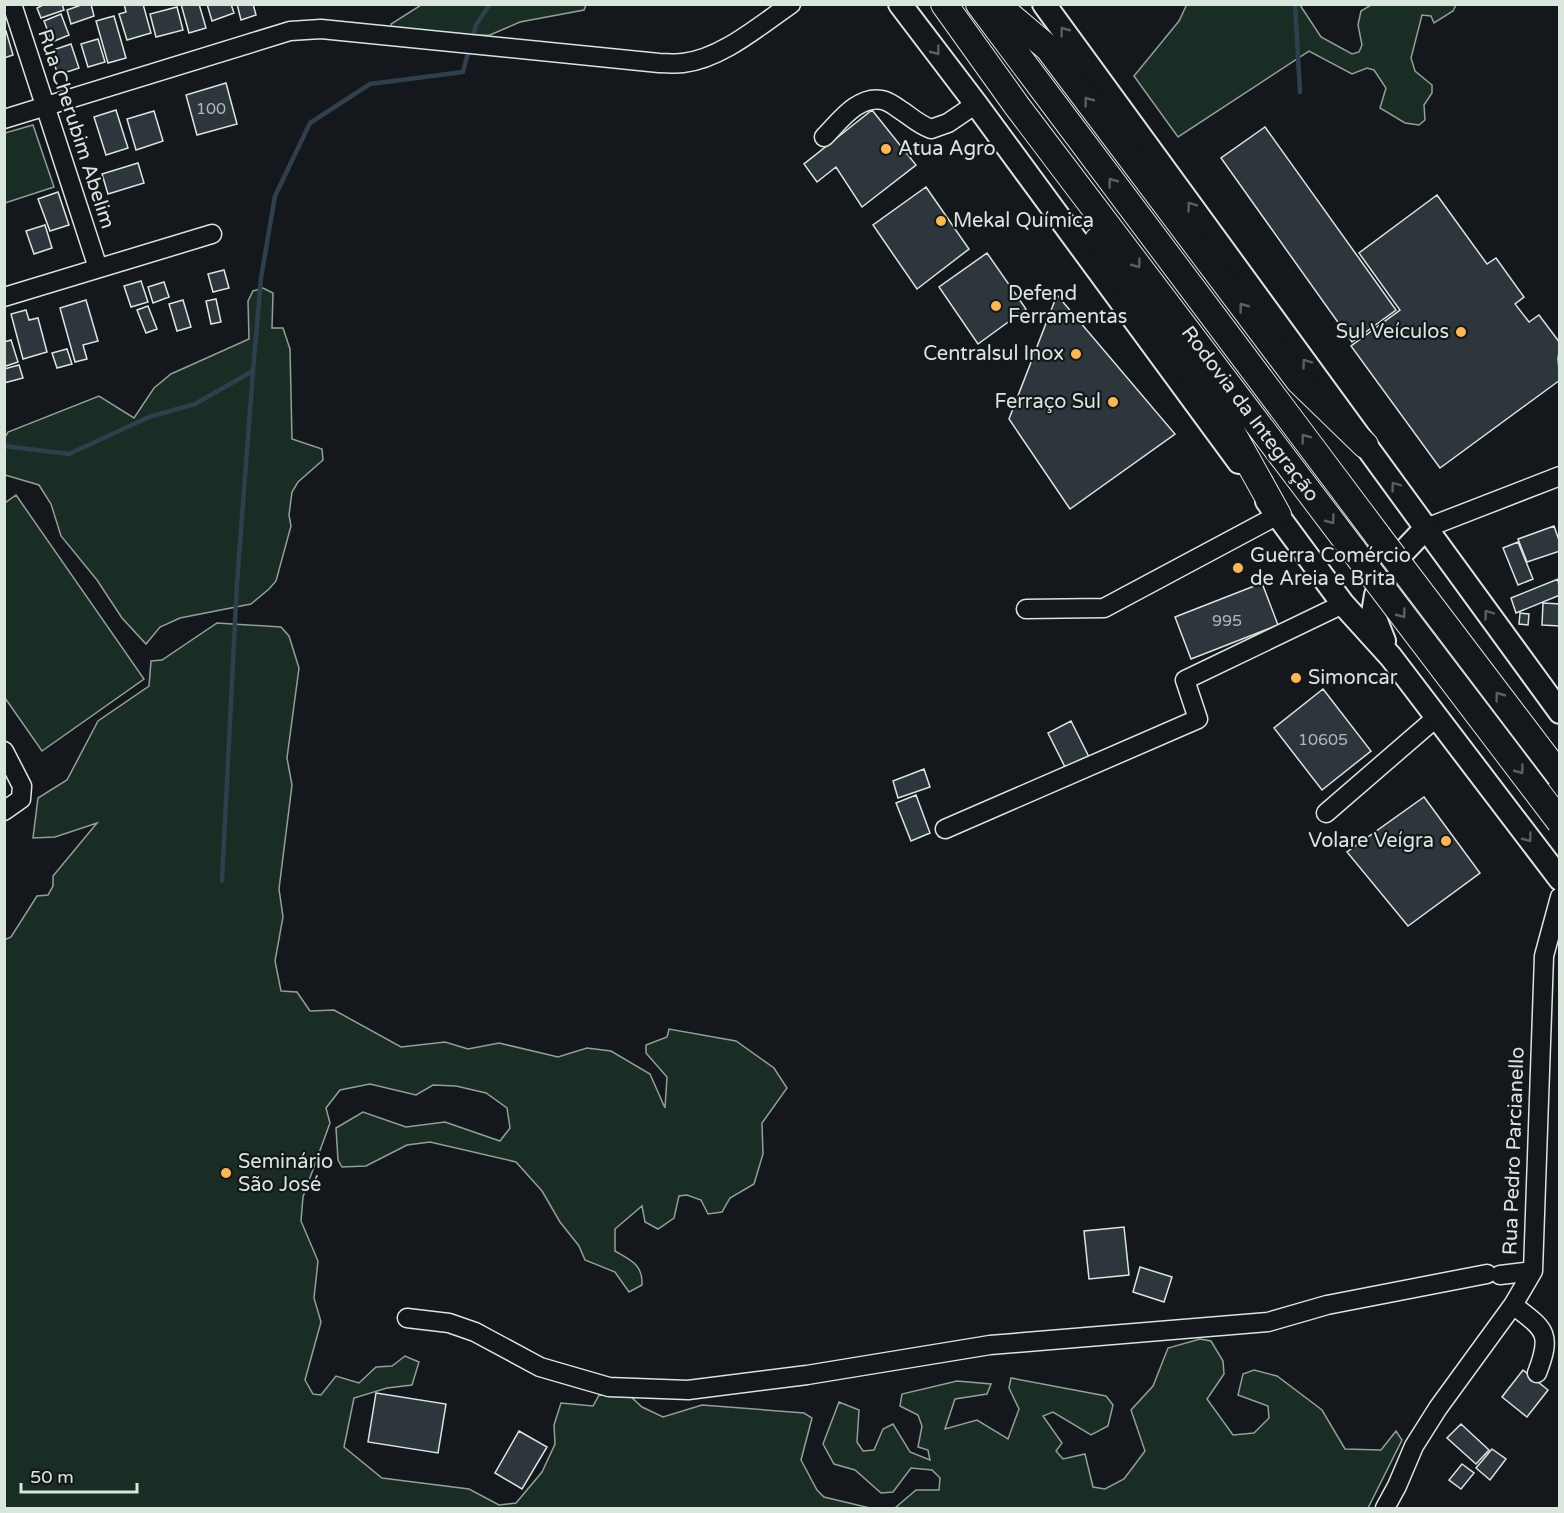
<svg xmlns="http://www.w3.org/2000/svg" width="1564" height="1513" font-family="'Varela Round',sans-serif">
  <rect width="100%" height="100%" fill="#14181c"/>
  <!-- green -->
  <path fill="#1a2d24" stroke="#939e99" stroke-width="1.5" d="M1187 4 1300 5 1321 37 1352 54 1359 52 1362 45 1358 25 1361 11 1371 5H1456L1453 11 1434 23 1431 16 1422 15 1411 58 1415 71 1432 85V93L1424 105 1425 120 1419 125 1405 123 1380 108 1386 88 1374 70 1367 68 1352 74 1309 51 1178 137 1134 76 1179 21Z
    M421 5H586L584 10 520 22 490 35 404 37 394 33 391 24Z
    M33 125 54 187 5 203V133Z
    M263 288 273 293 272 328H283L290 349 292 439 322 449 323 460 298 482 292 492 289 515 291 526 276 581 269 589 251 604 180 618 160 627 146 644 122 618 97 580 61 536 51 504 39 485 5 475V437L8 432 99 396 134 418 154 388 171 374 249 339 248 301 253 291Z
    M16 495 144 679 42 751 5 698V503Z
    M217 623 281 627 289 636 299 668 287 758 292 785 279 889 283 917 275 961 281 991 297 992 310 1011 334 1010 401 1047 445 1042 468 1049 499 1043 558 1057 587 1048 611 1051 650 1074 665 1108 667 1077 646 1053V1045L667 1037 669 1029 736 1041 774 1068 787 1088 762 1123 763 1154 754 1184 730 1198 722 1212 708 1214 701 1200 687 1195 679 1196 674 1218 658 1229 645 1222 642 1206 615 1229V1251C630 1260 643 1264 642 1285L629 1292 615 1272 585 1260 579 1246 560 1222 542 1191 516 1162 430 1142 407 1145 366 1166 342 1167 338 1160 336 1128 363 1112 406 1127 445 1122 500 1141 510 1128 507 1108 486 1093 456 1086 433 1085 416 1095 370 1084 340 1090 326 1108 330 1123 303 1197 301 1221 318 1261 314 1298 321 1322 305 1380 313 1394 321 1395 336 1376 359 1383 376 1367 392 1366 405 1356 419 1362 412 1385 387 1388 354 1398 344 1447 382 1478 469 1489 499 1505 516 1503 542 1472 555 1444 554 1425 561 1403 593 1406 599 1395 630 1396 642 1407 663 1417 702 1405 804 1413 812 1418 801 1460 817 1490 824 1497 870 1508H5L4 940 11 937 37 896 48 895 53 886V876L97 823 55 837 33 838 38 798 67 780 98 721 149 686 151 661 162 660Z
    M1200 1339 1211 1341 1223 1361 1224 1374 1207 1399 1233 1435 1254 1433 1269 1418 1268 1406 1238 1395 1243 1374 1254 1370 1277 1376 1322 1410 1345 1449 1381 1450 1396 1431 1402 1440 1368 1508H895L916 1490H939L940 1478 932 1470 911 1468 893 1492 881 1493 855 1470 834 1464 823 1444 839 1402 859 1410 857 1442 863 1451 874 1450 883 1429 893 1424 910 1452 930 1460 928 1450 918 1447 922 1426 918 1415 900 1406 902 1394 957 1381 991 1384 987 1394 955 1399 945 1429 977 1420 1008 1439 1019 1409 1009 1388 1011 1378 1106 1396 1113 1405 1108 1426 1091 1435 1053 1412 1043 1416 1062 1443 1056 1451 1063 1459 1085 1454 1093 1487 1105 1489 1124 1479 1145 1451 1131 1410 1153 1386 1168 1348Z"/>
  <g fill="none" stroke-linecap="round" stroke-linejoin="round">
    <!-- stream -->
    <path stroke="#2f3f4d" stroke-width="4.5" d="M1295 4 1300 92
      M472 41 476 25 490 4
      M4 446 69 454 149 417 195 404 253 371
      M222 881 237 583 253 371 261 278 275 196 310 123 370 84 463 72 469 49"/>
  </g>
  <!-- building -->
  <path fill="#2c363c" stroke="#d8e6dc" stroke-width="1.5" d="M45 4H62L64 10 41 18 37 8Z
    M84 4H91L94 16 71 24 67 10Z
    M124 4H143L151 33 127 40 119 14 126 12Z
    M181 4H199L206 28 189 33Z
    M207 4H231L234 13 212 21Z
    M237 4H253L256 15 241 20Z
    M177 7 183 30 156 37 150 14Z
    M61 14 69 35 52 42 44 21Z
    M114 16 126 58 108 63 96 21Z
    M6 31 13 55 4 58V32Z
    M98 39 105 62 88 67 81 44Z
    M71 44 79 68 58 75 50 51Z
    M226 83 237 124 197 135 186 95Z
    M116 110 128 148 106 155 94 117Z
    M872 110 916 165 862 207 836 167 817 182 804 164Z
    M154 111 163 141 136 150 127 119Z
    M1265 127 1396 310 1352 342 1221 158Z
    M138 163 144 183 108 194 102 174Z
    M926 187 969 249 917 289 873 225Z
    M58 192 69 225 50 231 38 199Z
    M1437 195 1487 264 1496 258 1524 297 1515 304 1529 322 1539 315 1560 343 1558 359 1560 380 1440 468 1351 346 1400 310 1359 253Z
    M45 225 52 248 34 254 26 231Z
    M987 253 1026 309 978 344 939 287Z
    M224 270 229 288 213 292 208 274Z
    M141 281 148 302 131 307 124 286Z
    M164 282 169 297 153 303 148 287Z
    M1057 295 1175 434 1070 509 1009 419Z
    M216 299 221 322 211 324 206 301Z
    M86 300 98 341 83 345 87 359 75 362 60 308Z
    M183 300 191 327 177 331 169 304Z
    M148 306 157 329 146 333 137 310Z
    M26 310 29 320 38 318 47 352 23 359 11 314Z
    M11 340 18 362 6 366 4 361V342Z
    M67 349 72 364 57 368 52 353Z
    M19 365 23 378 4 383V369Z
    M1554 526 1560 543V551L1527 562 1518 539Z
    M1518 542 1533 579 1518 585 1503 548Z
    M1558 579 1560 595 1516 613 1511 598Z
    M1262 583 1278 625 1191 659 1175 617Z
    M1543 603 1560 604V626L1542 625Z
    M1520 613 1529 614 1528 625 1519 624Z
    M1323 689 1371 751 1322 790 1274 728Z
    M1071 721 1091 761 1068 773 1048 733Z
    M924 769 930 787 898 798 893 781Z
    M916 795 930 833 911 841 896 803Z
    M1424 797 1480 873 1408 926 1347 852Z
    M1124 1227 1129 1275 1089 1279 1084 1231Z
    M1140 1267 1172 1277 1164 1302 1133 1292Z
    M1523 1370 1548 1390 1527 1417 1502 1397Z
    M376 1393 446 1404 438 1453 368 1442Z
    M1461 1424 1489 1450 1476 1464 1447 1438Z
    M519 1431 547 1447 522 1489 495 1473Z
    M1492 1449 1506 1459 1490 1480 1476 1468Z
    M1462 1464 1474 1473 1461 1489 1449 1480Z"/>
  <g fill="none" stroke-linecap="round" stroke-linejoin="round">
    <defs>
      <path id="minor" d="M12 4 98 268
        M4 119 290 31 321 29 659 63C667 63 675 64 683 63 721 59 759 26 791 4
        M824 137C839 122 858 95 882 100 887 101 895 106 899 109 912 117 916 123 931 129L948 123 976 104
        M4 297 212 234
        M1426 528 1560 476
        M1026 609 1104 608 1278 515
        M4 751 22 786 21 799 4 811
        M1326 813 1437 717
        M945 829 1198 719 1185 680 1343 604
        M1500 1275 1533 1271
        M1513 1305C1544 1329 1553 1332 1537 1373
        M407 1318 449 1323 475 1332 540 1367 609 1387 688 1390 807 1375 990 1345 1268 1322 1327 1305 1487 1274
        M1385 1508 1397 1486 1414 1446 1438 1408 1513 1305 1533 1271 1544 956 1560 897"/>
      <path id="major" d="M900 4 976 104 1239 462
        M1044 4 1560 712
        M1267 501 1343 604 1391 657 1560 879
        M1384 641 1373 613 1376 595 1385 571 1426 528"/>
      <path id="highway" d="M944 4 1017 106 1354 551
        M979 4 1378 536
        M996 4 1048 48 1299 381 1365 445
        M1098 240 1229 427 1278 515"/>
    </defs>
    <!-- minor casing -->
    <use href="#minor" stroke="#d8e6dc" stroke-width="21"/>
    <!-- major casing -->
    <use href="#major" stroke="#d8e6dc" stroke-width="26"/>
    <!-- highway casing -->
    <use href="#highway" stroke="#d8e6dc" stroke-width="28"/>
    <!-- minor -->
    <use href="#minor" stroke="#14181c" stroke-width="18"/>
    <!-- major -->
    <use href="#major" stroke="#14181c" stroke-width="22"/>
    <!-- highway -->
    <use href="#highway" stroke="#14181c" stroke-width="26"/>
    <defs>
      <path id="highway-bridge" d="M1378 536 1560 776
        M1354 551 1560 822"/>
    </defs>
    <!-- highway-bridge casing -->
    <use href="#highway-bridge" stroke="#d8e6dc" stroke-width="28" stroke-linecap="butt"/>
    <!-- highway-bridge -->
    <use href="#highway-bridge" stroke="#14181c" stroke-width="26"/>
  </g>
  <!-- one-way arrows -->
  <defs><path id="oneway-chevron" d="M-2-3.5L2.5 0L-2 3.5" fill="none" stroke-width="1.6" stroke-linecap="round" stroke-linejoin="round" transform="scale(1.5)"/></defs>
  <g stroke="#59605f">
    <use href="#oneway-chevron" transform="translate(1064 31) rotate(-127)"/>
    <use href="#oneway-chevron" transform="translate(936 51) rotate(53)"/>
    <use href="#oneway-chevron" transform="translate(1088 101) rotate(-127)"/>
    <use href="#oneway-chevron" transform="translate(1112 182) rotate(-127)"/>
    <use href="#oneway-chevron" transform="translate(1191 206) rotate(-126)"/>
    <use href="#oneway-chevron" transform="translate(1137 264) rotate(53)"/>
    <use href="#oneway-chevron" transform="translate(1243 307) rotate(-127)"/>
    <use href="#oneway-chevron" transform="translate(1306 363) rotate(-126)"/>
    <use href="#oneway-chevron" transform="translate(1305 438) rotate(-127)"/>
    <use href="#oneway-chevron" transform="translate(1395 486) rotate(-126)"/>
    <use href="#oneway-chevron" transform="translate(1331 520) rotate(53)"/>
    <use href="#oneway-chevron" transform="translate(1402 614) rotate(53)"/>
    <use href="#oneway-chevron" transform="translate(1488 614) rotate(-126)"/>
    <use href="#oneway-chevron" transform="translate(1499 696) rotate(-127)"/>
    <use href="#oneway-chevron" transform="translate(1520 770) rotate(53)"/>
    <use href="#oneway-chevron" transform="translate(1528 838) rotate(53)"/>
  </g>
  <!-- markers -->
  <g fill="#ffb74d" stroke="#14181c" stroke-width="2">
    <circle cx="886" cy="149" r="6"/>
    <circle cx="941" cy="221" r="6"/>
    <circle cx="996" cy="306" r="6"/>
    <circle cx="1461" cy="332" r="6"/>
    <circle cx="1076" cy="354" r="6"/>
    <circle cx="1113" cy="402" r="6"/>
    <circle cx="1238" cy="568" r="6"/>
    <circle cx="1296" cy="678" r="6"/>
    <circle cx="1446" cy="841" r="6"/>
    <circle cx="226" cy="1173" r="6"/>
  </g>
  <g text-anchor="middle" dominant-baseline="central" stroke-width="4.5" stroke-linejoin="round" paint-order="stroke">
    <!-- number labels -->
    <g font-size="16" fill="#adbab4">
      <text x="211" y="109">100</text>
      <text x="1227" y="621">995</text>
      <text x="1323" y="740">10605</text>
    </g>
    <!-- street labels -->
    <g font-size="20" fill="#d8e6dc" stroke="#14181c">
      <text transform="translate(76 129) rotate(72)">Rua Cherubim Abelim</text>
      <text transform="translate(1250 414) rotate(53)">Rodovia da Integração</text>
      <text transform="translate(1514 1151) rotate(-88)">Rua Pedro Parcianello</text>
    </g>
    <!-- poi labels -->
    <g font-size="20" fill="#d8e6dc" stroke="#14181c" text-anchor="start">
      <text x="898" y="149">Atua Agro</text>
      <text x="953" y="221">Mekal Química</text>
      <text x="1008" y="294">Defend<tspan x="1008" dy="23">Ferramentas</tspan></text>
      <text x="1449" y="332" text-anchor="end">Sul Veículos</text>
      <text x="1064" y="354" text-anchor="end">Centralsul Inox</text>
      <text x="1101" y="402" text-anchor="end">Ferraço Sul</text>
      <text x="1250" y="556">Guerra Comércio<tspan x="1250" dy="23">de Areia e Brita</tspan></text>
      <text x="1308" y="678">Simoncar</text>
      <text x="1434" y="841" text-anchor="end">Volare Veígra</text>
      <text x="238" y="1162">Seminário<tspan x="238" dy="23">São José</tspan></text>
    </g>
  </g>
  <!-- border -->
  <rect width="1564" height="1513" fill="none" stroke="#d8e6dc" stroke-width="12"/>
  <!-- scale -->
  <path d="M21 1483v9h116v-9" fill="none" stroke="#d8e6dc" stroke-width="3"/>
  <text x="30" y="1483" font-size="18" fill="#d8e6dc" stroke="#14181c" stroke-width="4.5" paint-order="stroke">50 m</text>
</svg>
